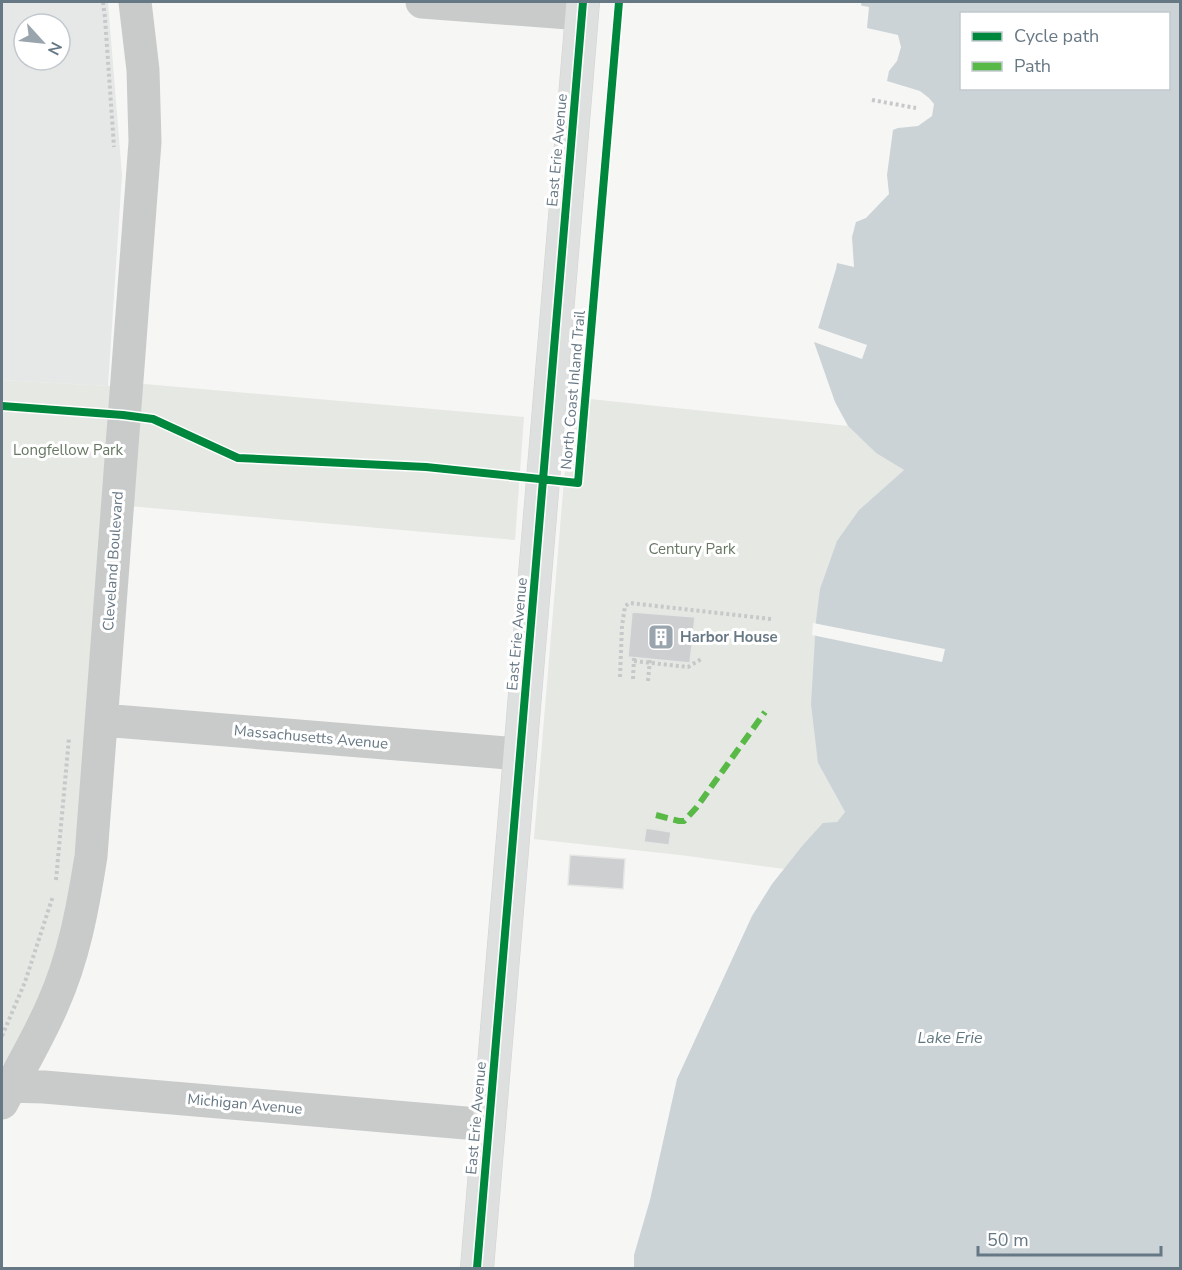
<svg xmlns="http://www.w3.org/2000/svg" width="1182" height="1270" font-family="'Nunito Sans',sans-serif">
  <rect width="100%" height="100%" fill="#f6f6f5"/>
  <!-- built -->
  <path fill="#e6e8e8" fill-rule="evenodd" d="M2 2H108L122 175 108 386 2 380ZM24 24H60V60H24Z"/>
  <!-- green -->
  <path fill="#e5e8e3" d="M2 380 108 386 144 384 524 417 515 540 106 504 82 790 67 916 42 993 6 1063 2 1065Z
    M571 397 848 426 876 453 904 470 859 510 818 763 845 812 837 822 802 846 784 869 680 855 534 839Z"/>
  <!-- water -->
  <path fill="#cbd3d6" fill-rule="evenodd" d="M861 2H1180V1268H634V1255L650 1200 677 1079 752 916 772 884 802 846 823 823 837 822 845 812 818 763 811 704 816 621 820 589 837 541 859 510 904 470 876 453 848 426 835 402 814 342 836 269 845 219 865 185 883 41 864 37ZM962 14H1168V88H962Z"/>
  <!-- pier -->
  <path fill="#f6f6f5" d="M858 5 869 7 867 28 898 35 901 47 897 61 889 71 887 81 920 91 929 98 934 104 932 116 918 126 898 128 893 130 887 175 889 194 866 218 856 222 852 237 854 267 837 263 835 259 843 218 862 184 867 113 880 43 861 39 860 37H863V27H860Z
    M815 327 867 345 862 359 811 341Z
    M813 623 945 649 942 662 812 635Z"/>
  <!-- building -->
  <path fill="#cdcfd0" stroke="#e6e6e5" stroke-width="1.5" d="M632 612 695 617 690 663 628 657Z
    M646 828 671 832 669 845 644 842Z
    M570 855 625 859 623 889 568 885Z"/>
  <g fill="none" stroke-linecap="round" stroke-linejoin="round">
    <defs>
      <path id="major" d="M477 1268 583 2"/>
    </defs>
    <!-- major casing -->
    <use href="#major" stroke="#d2d3d3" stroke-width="34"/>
    <!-- path -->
    <path stroke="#c7c8c9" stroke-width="4" stroke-dasharray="3 3" stroke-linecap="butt" d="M103 2 105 18 114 147
      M872 100 916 108
      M634 661 688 667 703 658
      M620 677 622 626 625 606 630 603 771 619
      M633 679 634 657
      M648 681 650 659
      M56 880 69 738
      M2 1036 25 982 53 896"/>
    <!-- minor -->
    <path stroke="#c9cbcb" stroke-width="33" d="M422 2 582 14
      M102 720 520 754
      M2 1086 44 1087 489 1125
      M2 1103C19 1070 38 1039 53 1004 74 957 83 907 91 856L145 142 143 70 135 2"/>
    <!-- major -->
    <use href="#major" stroke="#dedfdf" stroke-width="33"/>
    <!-- quiet -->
    <path stroke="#58b947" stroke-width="6" stroke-dasharray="12 6" stroke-linecap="butt" d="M656 815 679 821H684L696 808 765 712"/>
    <defs>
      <path id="cycleway" d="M2 406 123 415 153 419 238 458 426 467 578 483 619 2
        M477 1268 583 2"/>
    </defs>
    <!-- cycleway casing -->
    <use href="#cycleway" stroke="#fff" stroke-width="11"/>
    <!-- cycleway -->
    <use href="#cycleway" stroke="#00873e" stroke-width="8"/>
  </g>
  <!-- icons -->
  <defs>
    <symbol id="building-square" viewBox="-11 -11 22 22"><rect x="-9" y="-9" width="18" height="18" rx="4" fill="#99a4ac" stroke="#fff"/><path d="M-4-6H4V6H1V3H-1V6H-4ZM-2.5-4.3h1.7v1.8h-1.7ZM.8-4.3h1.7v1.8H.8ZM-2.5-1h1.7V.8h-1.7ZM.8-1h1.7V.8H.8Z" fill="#fff"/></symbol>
  </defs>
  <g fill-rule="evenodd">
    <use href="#building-square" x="646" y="622" width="30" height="30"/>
  </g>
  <g text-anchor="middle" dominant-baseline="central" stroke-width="6" stroke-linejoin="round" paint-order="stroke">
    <!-- street labels -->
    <g font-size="15" fill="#677885" stroke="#fff">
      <text transform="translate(557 150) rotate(-85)">East Erie Avenue</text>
      <text transform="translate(573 390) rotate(-85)">North Coast Inland Trail</text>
      <text transform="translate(113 561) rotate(-86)">Cleveland Boulevard</text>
      <text transform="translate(517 634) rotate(-85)">East Erie Avenue</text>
      <text transform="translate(311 737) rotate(5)">Massachusetts Avenue</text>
      <text transform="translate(245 1104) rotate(5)">Michigan Avenue</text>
      <text transform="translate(476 1118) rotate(-85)">East Erie Avenue</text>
    </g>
    <!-- park labels -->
    <g font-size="15" fill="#667762" stroke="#fff">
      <text x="68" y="450">Longfellow Park</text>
      <text x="692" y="549">Century Park</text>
    </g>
    <!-- poi labels -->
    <g font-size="15" font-weight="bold" fill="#677885" stroke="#fff" text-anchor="start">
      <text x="680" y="637">Harbor House</text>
    </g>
    <!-- water labels -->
    <g font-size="16" font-style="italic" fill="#637981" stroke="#fff">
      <text x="950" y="1038">Lake Erie</text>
    </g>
  </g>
  <!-- border -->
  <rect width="1182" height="1270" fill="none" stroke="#677885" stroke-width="6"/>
  <!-- legend -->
  <rect x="960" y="12" width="210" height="78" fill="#ffffff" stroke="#c2c9ce" stroke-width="1.5"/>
  <rect x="972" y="32" width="30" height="9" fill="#00873e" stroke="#c2c9ce" stroke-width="1.5"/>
  <text x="1014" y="42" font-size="18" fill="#677885">Cycle path</text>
  <rect x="972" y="62" width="30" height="9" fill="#58b947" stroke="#c2c9ce" stroke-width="1.5"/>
  <text x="1014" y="72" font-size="18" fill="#677885">Path</text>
  <!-- north arrow -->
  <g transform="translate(42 42) rotate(117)"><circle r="28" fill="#ffffff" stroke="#c2c9ce" stroke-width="1.5"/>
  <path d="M0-4.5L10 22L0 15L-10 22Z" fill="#99a4ac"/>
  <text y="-9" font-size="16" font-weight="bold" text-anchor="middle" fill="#677885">N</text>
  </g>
  <!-- scale -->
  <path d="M978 1246v9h183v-9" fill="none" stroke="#677885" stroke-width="3"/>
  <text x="987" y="1246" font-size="18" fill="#677885" stroke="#ffffff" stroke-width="4.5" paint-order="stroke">50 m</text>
</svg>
